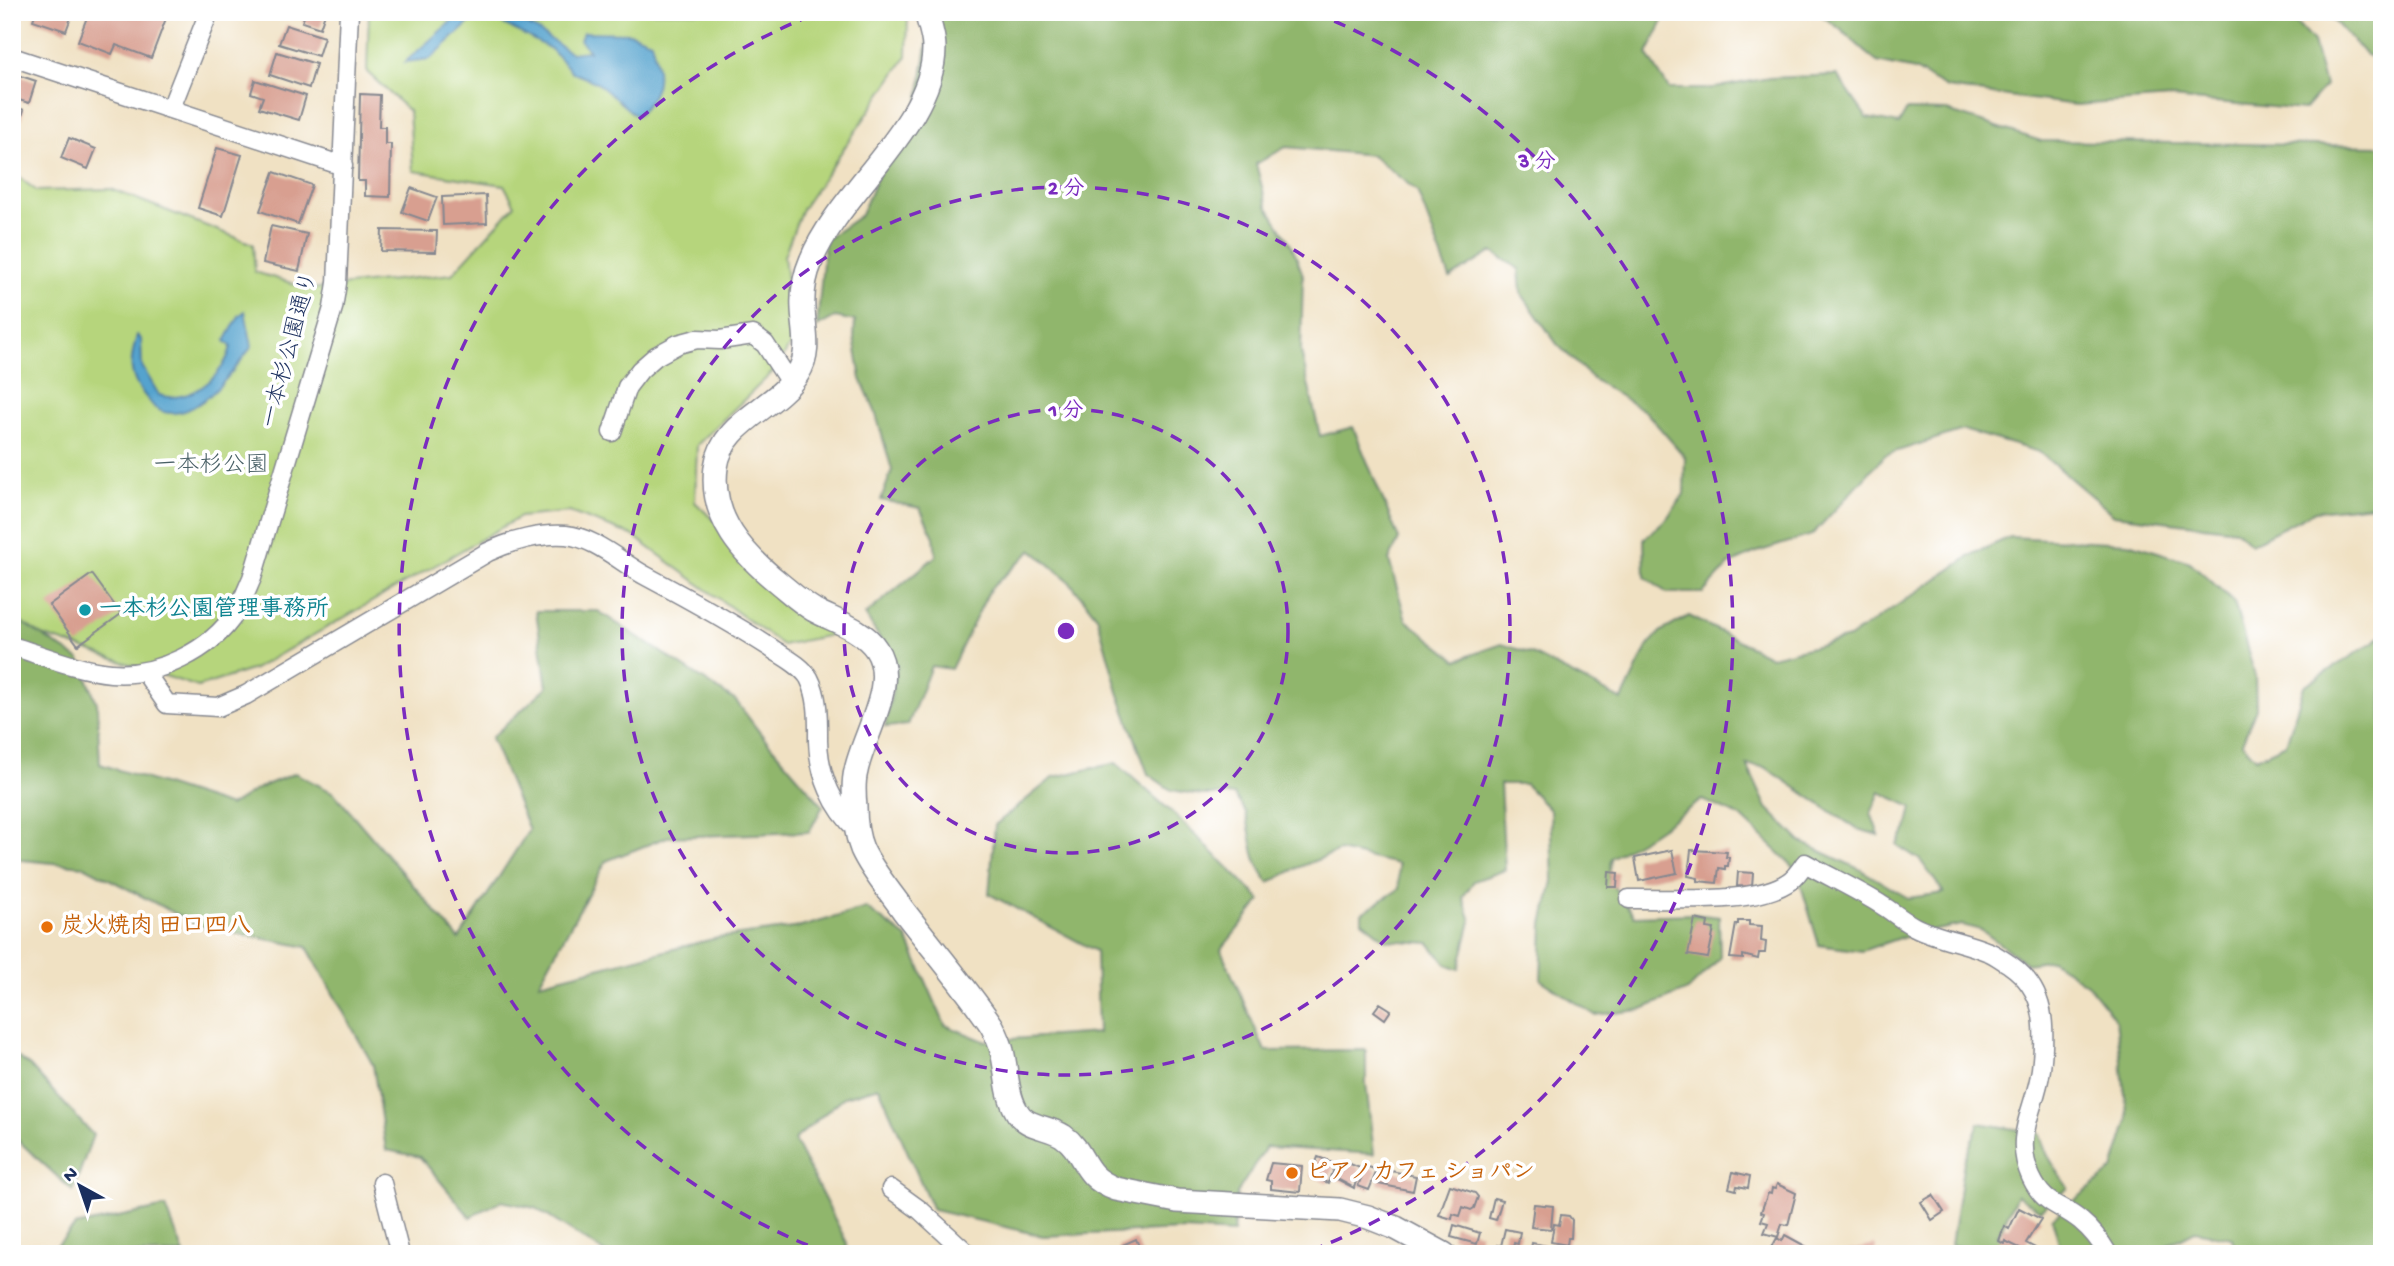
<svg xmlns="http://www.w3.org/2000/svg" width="2394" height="1266" font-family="'Gochi Hand','Klee One',sans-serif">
  <rect width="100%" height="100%" fill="#fff"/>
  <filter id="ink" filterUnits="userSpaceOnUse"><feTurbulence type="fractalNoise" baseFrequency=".0143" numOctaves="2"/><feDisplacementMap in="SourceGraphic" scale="14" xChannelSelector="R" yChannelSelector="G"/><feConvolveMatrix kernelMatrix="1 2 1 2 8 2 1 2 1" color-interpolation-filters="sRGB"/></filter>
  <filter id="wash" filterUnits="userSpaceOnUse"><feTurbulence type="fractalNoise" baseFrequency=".00686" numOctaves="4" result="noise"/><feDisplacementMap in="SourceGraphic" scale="28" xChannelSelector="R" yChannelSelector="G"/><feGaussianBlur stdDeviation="1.57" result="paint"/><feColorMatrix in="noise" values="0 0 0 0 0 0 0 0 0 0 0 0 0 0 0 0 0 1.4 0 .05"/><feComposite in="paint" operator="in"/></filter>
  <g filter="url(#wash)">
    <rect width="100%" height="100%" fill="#f0e1c3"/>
    <!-- green -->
    <path fill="#b6d57c" stroke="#68826d" stroke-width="2" d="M369 12H908L907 56 801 211 784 256 794 337 778 367 697 445 695 502 831 635 782 645 632 535 569 512 520 517 254 669 198 687 12 625V172L37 191 111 189 253 244 255 272 311 289 452 274 515 205 504 185 413 171 409 111 367 72Z"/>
    <!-- forest -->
    <path fill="#90b66c" stroke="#567265" stroke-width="2" fill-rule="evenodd" d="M932 12H1671L1665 17 1647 54 1669 89H1707L1769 78 1837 75 1867 118 1899 124 1907 110 1947 111 2041 141 2382 146V504L2315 511 2251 544 2236 530 2114 515 2039 452 1963 430 1885 455 1812 535 1754 553 1730 564 1703 593H1667L1645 577 1644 539 1667 518 1684 494 1685 457 1646 412 1593 379 1557 344 1521 293 1519 269 1492 252 1450 278 1417 191 1372 155 1286 147 1256 164 1267 206 1292 246 1303 275 1301 352 1320 436 1353 427 1399 539 1389 560 1406 620 1457 660 1502 644 1532 654 1622 700 1647 647 1660 632 1689 616 1771 657 1849 638 1975 553 2010 537 2129 543 2190 562 2234 602 2255 676 2256 708 2242 743 2256 758 2286 744 2304 686 2374 642 2382 634V1254H2236L2232 1238 2195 1231 2151 1254H2062L2052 1218 2113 1170 2128 1120 2116 1020 2088 985 2052 960 2027 964 1981 930 1962 925 1905 936 1862 951 1819 945 1796 869 1740 816 1702 800 1650 835 1611 858 1609 880 1634 916 1693 914 1719 917 1720 958 1688 990 1640 1010 1595 1015 1541 980 1543 924 1553 881 1550 810 1525 784H1500L1505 870 1474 881 1463 897 1471 921 1459 969 1446 964 1429 943 1386 940 1362 921V913L1399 889 1398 864 1339 851 1297 868 1269 883C1249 856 1254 844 1246 814 1244 808 1238 801 1234 795H1202L1171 790 1148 774 1118 692 1097 616 1067 579 1032 550 990 589 951 669 931 666 908 725 885 727 897 666 865 615 936 556 934 537 920 508 881 500 892 470 875 411 861 379 854 338 855 321 835 317 817 327 825 240 861 215 880 170 916 118ZM1747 765 1765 767 1857 829 1879 835 1871 813 1880 792 1912 807 1907 829 1897 845 1920 860 1944 893 1908 898 1859 869 1801 842 1767 808Z
      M1817 12 2287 13 2313 42 2325 86 2304 110 2171 98 2076 105 1947 88 1915 70 1877 62 1840 29Z
      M2317 12H2382V61L2366 55 2335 22Z
      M536 611H598L736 701 761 734 823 806 809 832 667 837 606 861 539 983 717 938 801 927 866 908 907 938 945 1025 984 1041 1098 1033 1096 951 989 894 995 825 1054 777 1116 763 1176 816 1261 900 1221 950 1265 1051 1366 1050V1083L1374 1154 1266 1147 1237 1193 1233 1233 1183 1230 1043 1236 933 1210 879 1087 844 1097 794 1140 847 1243 846 1254H607L535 1208 501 1201 470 1217 420 1157 386 1150 373 1065 307 947 199 926 84 866 12 859V616L80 660 97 703 100 764 230 806 259 788 295 773 334 793 459 939 529 830 491 738 547 687Z
      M12 1053 30 1066 93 1135 73 1191 12 1135Z
      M1979 1123 2039 1133 2048 1156 2068 1188 2040 1210 2017 1195 1998 1235 2022 1254H1976L1966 1248 1951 1245 1964 1161Z
      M166 1207 184 1254H49L75 1226Z"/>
    <!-- water -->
    <path fill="#55a3ce" stroke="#386996" stroke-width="2" d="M462 12H501L537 30 571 53 589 51 580 40 583 32 630 33 651 41C660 74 663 91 636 116L596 82 573 73 551 49 481 12 430 59 405 62Z
      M245 311 252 346C235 369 192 431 155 408 152 405 148 399 145 396 127 376 130 360 137 335L141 339 142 366 159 395C189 405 225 376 231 346L225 341 239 316Z"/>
    <g id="blocks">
      <!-- building -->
      <path fill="#d89f90" d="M36 12H73L66 31 33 20Z
        M89 12H166L168 13 151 58 116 45 112 54 78 41Z
        M306 12 325 13 320 28 302 22Z
        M286 25 324 37 318 56 279 44Z
        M277 52 316 64 309 88 270 75Z
        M12 73 36 81 29 103 12 98Z
        M255 80 306 96 299 120 259 108 263 97 251 93Z
        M360 94 380 95 379 127H385V144H391L390 197 365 196V181H358Z
        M12 106 24 110 13 144H12Z
        M69 138 96 149 88 169 61 158Z
        M217 148 242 155 223 216 198 208Z
        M274 172 312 185 298 224 260 211Z
        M411 188 437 197 428 221 402 212Z
        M486 195 487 223 443 225 442 197Z
        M271 226 307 234 299 271 263 263Z
        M382 230 437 231 436 252 381 251Z
        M92 574 121 614 78 645 49 605Z
        M1672 850 1677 873 1639 881 1635 858Z
        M1691 850 1727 852 1726 857H1729L1728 866H1725V869L1719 868 1717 883 1698 881V878L1688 876Z
        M1609 872 1618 873 1617 887H1608Z
        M1738 872 1753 873 1752 887 1737 886Z
        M1695 919 1708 922 1707 928 1714 929 1708 958 1688 955Z
        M1738 921H1749V925L1762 926 1761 941 1766 942 1765 953H1759L1758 959 1743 955V959L1730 958 1736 924H1738Z
        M1380 1003 1391 1010 1385 1019 1374 1011Z
        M1318 1157 1335 1163 1328 1183 1311 1176Z
        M1343 1161 1360 1168 1354 1188 1337 1179Z
        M1271 1163 1302 1166 1300 1192 1271 1189V1181L1266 1180Z
        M1366 1166 1377 1170 1369 1190 1358 1186Z
        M1381 1169 1416 1176 1413 1191 1378 1184Z
        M1733 1172 1750 1176 1748 1188 1737 1186 1736 1190 1729 1188Z
        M1777 1184 1796 1193 1788 1225 1782 1224 1778 1237 1764 1233 1768 1223 1761 1221 1764 1213 1761 1212 1768 1193 1771 1194 1772 1188 1775 1189Z
        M1450 1185 1475 1193 1478 1197 1474 1208 1471 1210 1463 1207 1460 1216 1453 1214 1452 1219 1439 1215Z
        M1933 1195 1944 1212 1932 1220 1921 1202Z
        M1494 1198 1502 1200 1496 1220 1489 1218Z
        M1534 1204 1553 1206 1551 1229 1531 1227Z
        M2019 1208 2041 1219 2026 1243 2035 1248 2032 1254 2005 1241 2004 1244 1999 1241 2004 1226 2009 1229Z
        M1561 1215 1569 1216 1572 1220 1571 1238H1568L1567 1245 1551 1242 1554 1224 1559 1225Z
        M1454 1225 1480 1233 1477 1244 1451 1237Z
        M1505 1229 1520 1232 1518 1244 1514 1243 1512 1254H1497L1498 1245 1501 1246Z
        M1785 1235 1807 1247 1803 1254H1775L1770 1251 1777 1238 1782 1241Z
        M1136 1239 1142 1254H1120L1118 1247Z
        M1532 1243 1558 1248 1557 1254H1530Z
        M1875 1245 1877 1254H1839V1253Z"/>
    </g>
  </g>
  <g filter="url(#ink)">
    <use href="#blocks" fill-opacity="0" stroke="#868890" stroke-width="2"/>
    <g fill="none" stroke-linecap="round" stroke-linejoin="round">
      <defs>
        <path id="minor" d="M12 57 343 166
          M171 108 209 12
          M612 432 627 387 640 370 656 356 678 344 697 339 720 340 753 335 765 344 791 384
          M12 646C44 656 78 670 111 673 157 677 211 651 236 612 243 601 247 589 252 578L333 308 337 283 349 12
          M145 672 167 704 218 707 246 695 488 552C511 541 541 533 566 535 596 538 620 562 646 576 689 599 731 622 771 648 784 657 801 665 809 678 819 697 818 720 818 741 819 775 833 808 858 831
          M1629 899C1671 898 1758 906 1791 880 1796 876 1801 869 1805 863 1830 877 1856 889 1880 904 1892 911 1903 921 1915 927 1937 938 1964 942 1986 951 1994 953 2002 960 2009 964 2047 990 2046 1028 2041 1069 2036 1109 2012 1135 2031 1177 2045 1207 2060 1203 2081 1221 2092 1230 2101 1242 2108 1254
          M382 1183 400 1254
          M891 1189 920 1210 968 1254"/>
        <path id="major" d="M926 12C929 23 934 36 934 48 934 124 839 191 811 261 804 277 802 291 803 309 804 331 811 353 798 373 776 409 722 421 716 467 709 518 744 555 780 584 791 593 802 603 814 610 834 621 863 629 876 649 899 683 863 735 856 771 853 782 854 796 855 807 855 821 857 837 862 849 872 871 889 890 903 910 932 948 965 986 992 1026 996 1034 1000 1042 1002 1051 1007 1070 1006 1093 1016 1110 1025 1128 1048 1126 1063 1136 1087 1153 1080 1176 1116 1189L1177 1201 1340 1210 1368 1217 1396 1228 1444 1254"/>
      </defs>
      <!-- minor casing -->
      <use href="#minor" stroke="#868890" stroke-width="21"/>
      <!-- major casing -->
      <use href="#major" stroke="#868890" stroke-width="26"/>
      <!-- minor -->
      <use href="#minor" stroke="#fff" stroke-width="18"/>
      <!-- major -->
      <use href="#major" stroke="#fff" stroke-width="23"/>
    </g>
  </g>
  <!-- distance rings -->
  <g fill="none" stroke="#7b2cbf" stroke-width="3.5" stroke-dasharray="12 9">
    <circle cx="1066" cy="631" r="222"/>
    <circle cx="1066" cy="631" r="444"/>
    <path d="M827 1253A666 666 0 0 1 817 13M1315 13A666 666 0 0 1 1305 1253"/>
  </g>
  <!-- markers -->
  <circle fill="#0f9aa8" stroke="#fff" stroke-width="2.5" cx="85" cy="610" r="7"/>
  <g fill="#e8710a" stroke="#fff" stroke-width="2.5">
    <circle cx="47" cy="927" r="7"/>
    <circle cx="1292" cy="1173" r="7"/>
  </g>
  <g text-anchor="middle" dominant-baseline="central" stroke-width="7" stroke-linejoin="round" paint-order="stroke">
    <!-- street labels -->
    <g font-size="23" fill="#1b2f5e" stroke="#fff">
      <text transform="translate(291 350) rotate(-75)">一本杉公園通り</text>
    </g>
    <!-- park labels -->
    <g font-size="23" fill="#4a6167" stroke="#fff">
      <text x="211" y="466">一本杉公園</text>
    </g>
    <!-- culture labels -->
    <g font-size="23" font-weight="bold" fill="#0d838f" stroke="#fff" text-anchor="start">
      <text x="99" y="610">一本杉公園管理事務所</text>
    </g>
    <!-- food labels -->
    <g font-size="23" font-weight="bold" fill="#c56008" stroke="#fff" text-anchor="start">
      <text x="61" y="927">炭火焼肉 田口四八</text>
      <text x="1306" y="1173">ピアノカフェ ショパン</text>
    </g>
  </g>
  <circle cx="1066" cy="631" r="10" fill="#7b2cbf" stroke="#fff" stroke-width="3.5"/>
  <g font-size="21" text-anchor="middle" font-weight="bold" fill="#7b2cbf" stroke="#fff" stroke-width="7" stroke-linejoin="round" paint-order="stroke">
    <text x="1537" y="167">3 分</text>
    <text x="1066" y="194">2 分</text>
    <text x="1066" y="416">1 分</text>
  </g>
  <!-- margin -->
  <rect width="2394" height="1266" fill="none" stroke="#fff" stroke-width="42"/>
  <!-- north arrow -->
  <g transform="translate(80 1186) rotate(320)" stroke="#ffffff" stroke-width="5" paint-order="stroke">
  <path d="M0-5L12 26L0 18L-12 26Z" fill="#1b2f5e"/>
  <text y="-10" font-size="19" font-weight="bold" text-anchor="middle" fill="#1b2f5e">N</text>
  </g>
</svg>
